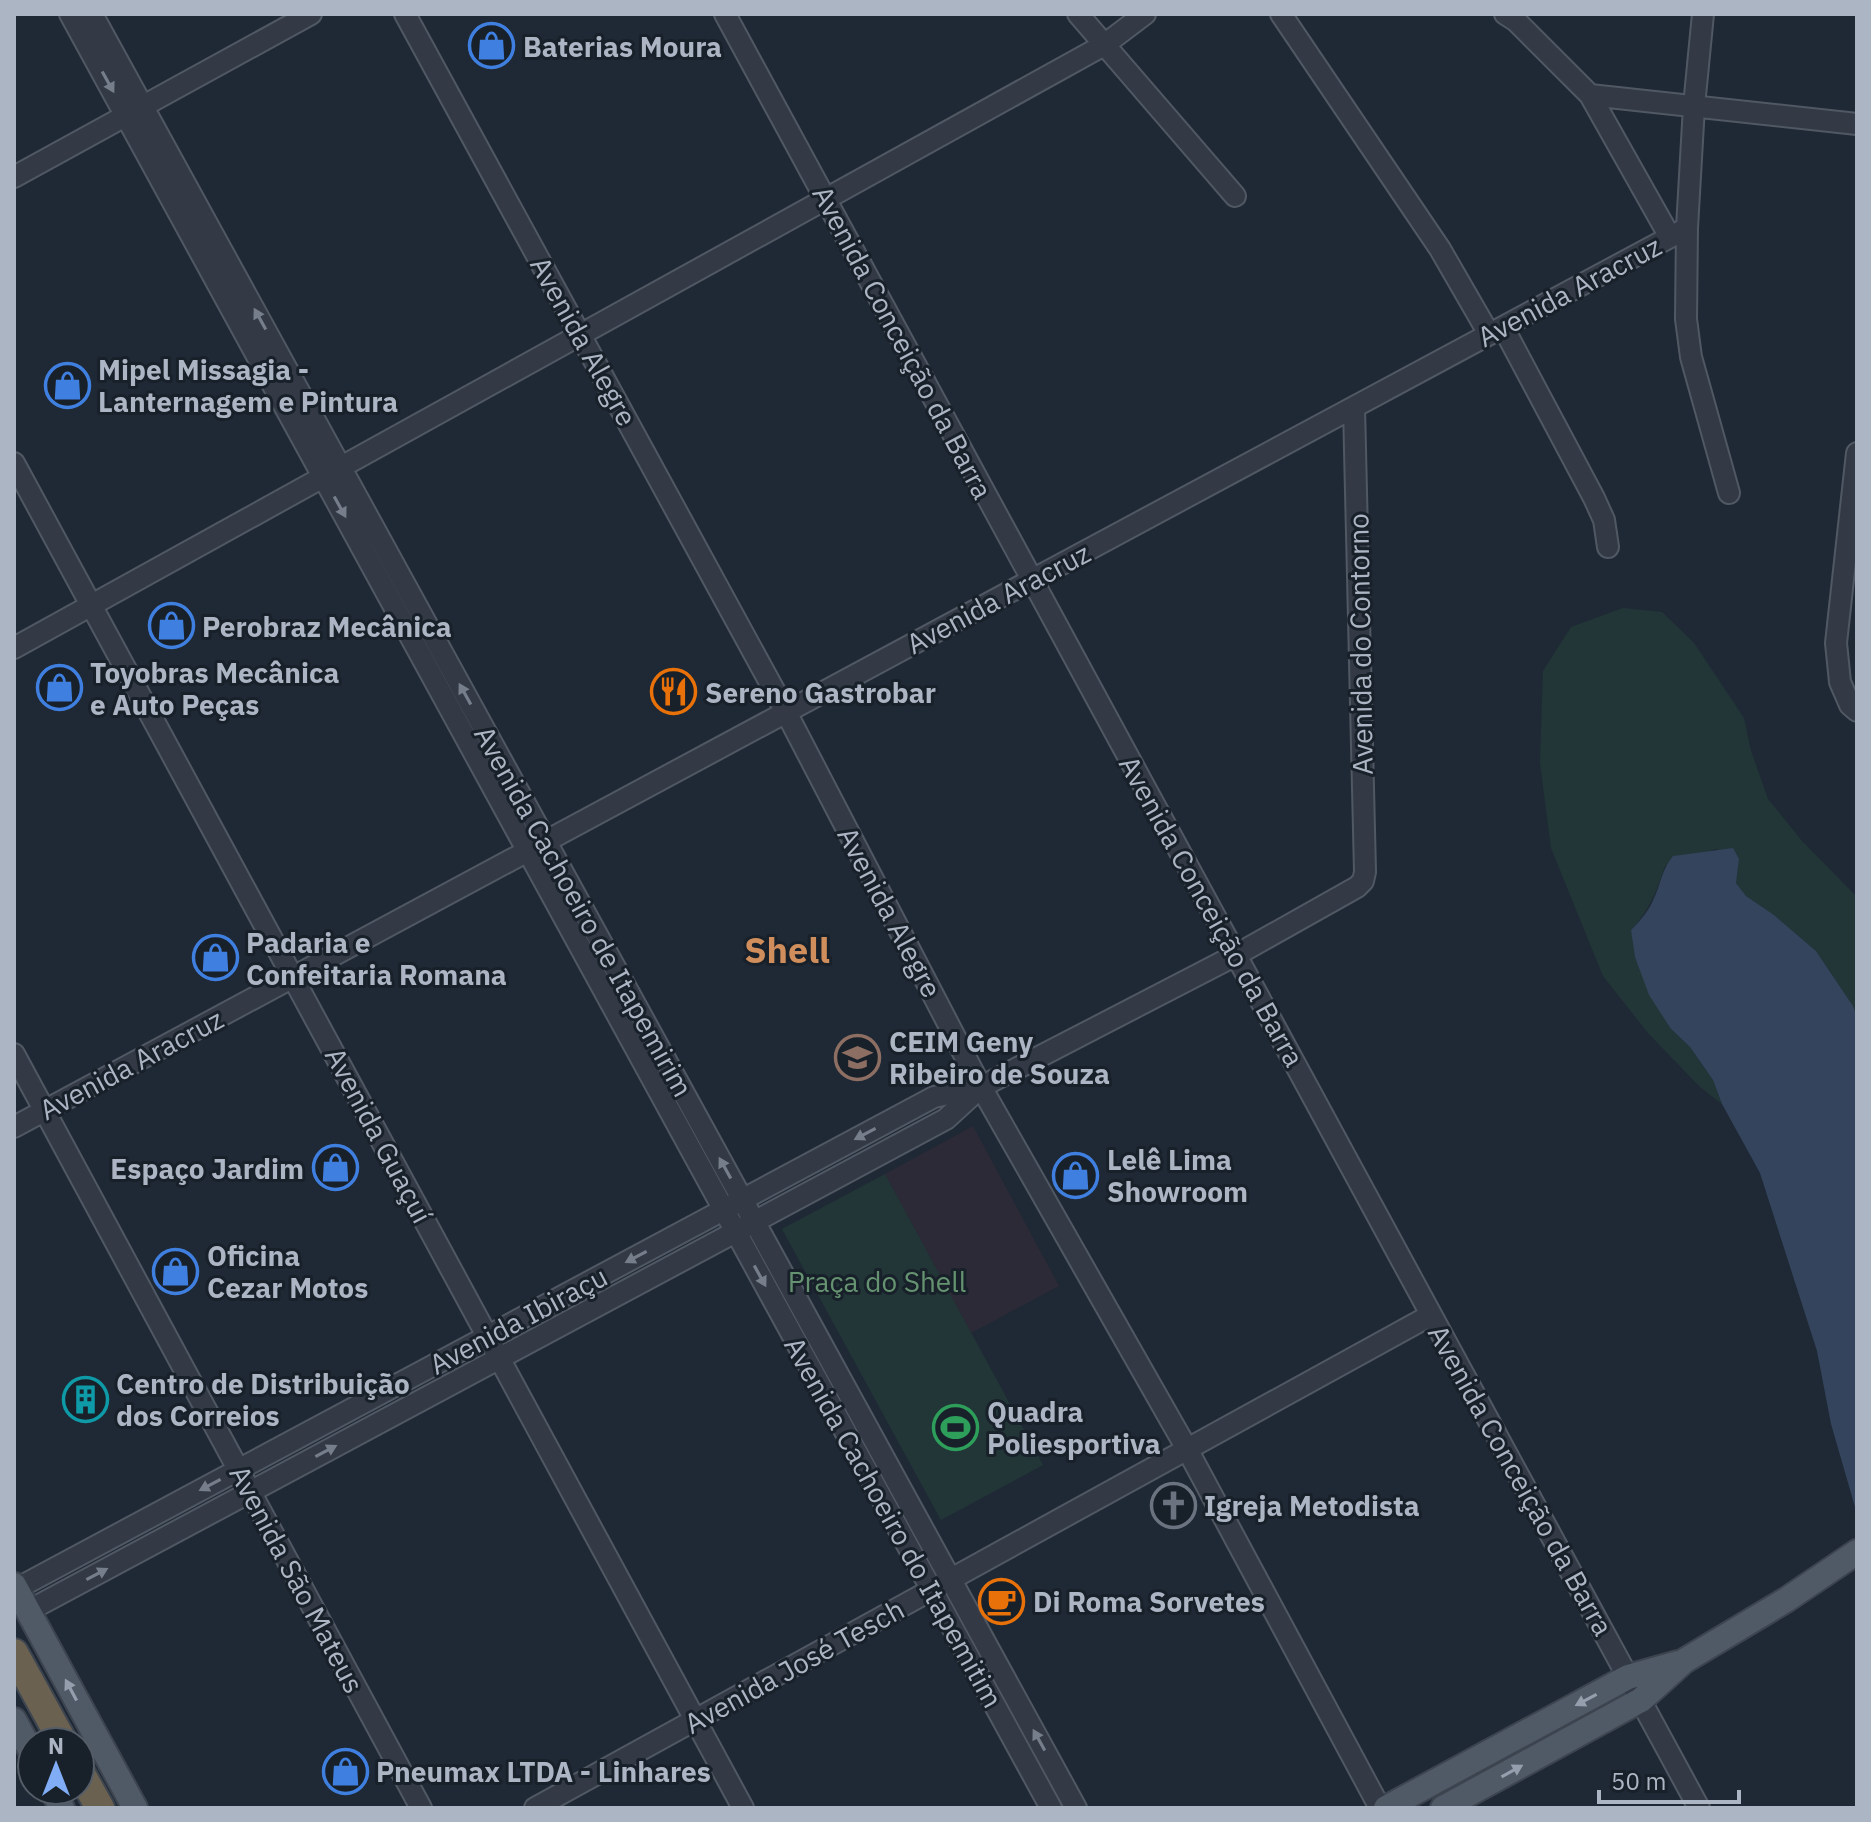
<svg xmlns="http://www.w3.org/2000/svg" width="1871" height="1822" font-family="'IBM Plex Sans',sans-serif">
  <rect width="100%" height="100%" fill="#1f2935"/>
  <!-- medical -->
  <path fill="#2c2a37" d="M973 1126 1059 1286 971 1333 885 1174Z"/>
  <!-- green -->
  <path fill="#223637" d="M1623 608 1662 612 1694 643 1744 718 1751 751 1768 799 1802 841 1857 897V1016L1853 1006 1816 951 1774 915 1746 896 1736 883 1739 859 1716 849 1665 866C1657 891 1649 911 1631 930L1671 1029 1690 1047 1713 1080 1722 1104 1700 1087 1648 1033 1603 976 1551 848 1540 763 1543 671 1571 627Z
    M885 1174 1043 1465 941 1520 782 1229Z"/>
  <!-- water -->
  <path fill="#33445c" d="M1733 848 1739 859 1736 883 1746 896 1774 915 1816 951 1853 1006 1857 1016V1514L1831 1424 1817 1351 1760 1173 1722 1104 1713 1080 1690 1047 1671 1029 1649 995 1635 957 1631 930C1640 921 1649 911 1654 898 1661 883 1662 869 1673 856Z"/>
  <g fill="none" stroke-linecap="round" stroke-linejoin="round">
    <defs>
      <path id="minor" d="M70 14 1051 1808
        M92 14 1076 1808
        M405 14 786 712 981 1087 1187 1449 1380 1808
        M725 14 1699 1808
        M1078 14 1235 196
        M1281 14 1440 249 1489 334
        M1505 14 1516 21 1590 95 1670 237
        M1703 14 1694 106 1687 228 1686 319 1691 357 1729 493
        M1590 95 1857 124
        M14 177 311 14
        M1503 327 1594 498 1604 520 1608 547
        M1857 453 1836 643 1840 682 1850 705 1857 711
        M14 463 743 1808
        M14 648 1104 45 1145 14
        M14 1054 421 1808
        M14 1127 1687 228
        M16 1589 934 1097 980 1087
        M28 1611 946 1119 981 1087 1236 955 1357 887 1363 881 1365 872 1354 407
        M535 1808 1431 1315"/>
      <path id="major" d="M14 1585 135 1808
        M14 1720 32 1753
        M52 1790 62 1808
        M1386 1808 1628 1677 1678 1663
        M1443 1808 1641 1700 1684 1661 1786 1600 1857 1552"/>
      <path id="highway" d="M14 1653 63 1742
        M80 1772 100 1808"/>
    </defs>
    <!-- minor casing -->
    <use href="#minor" stroke="#505864" stroke-width="24"/>
    <!-- major casing -->
    <use href="#major" stroke="#3c444f" stroke-width="28"/>
    <!-- highway casing -->
    <use href="#highway" stroke="#3d4550" stroke-width="32"/>
    <!-- minor -->
    <use href="#minor" stroke="#333a46" stroke-width="20"/>
    <!-- major -->
    <use href="#major" stroke="#505966" stroke-width="24"/>
    <!-- highway -->
    <use href="#highway" stroke="#6b6150" stroke-width="28"/>
  </g>
  <!-- one-way arrows -->
  <defs><path id="oneway-solid" d="M-6-.8H1V-3.2L6.5 0L1 3.2V.8H-6Z" transform="scale(2)"/></defs>
  <g fill="#767e8b">
    <use href="#oneway-solid" transform="translate(108 82) rotate(61)"/>
    <use href="#oneway-solid" transform="translate(260 319) rotate(-119)"/>
    <use href="#oneway-solid" transform="translate(340 507) rotate(61)"/>
    <use href="#oneway-solid" transform="translate(465 694) rotate(-119)"/>
    <use href="#oneway-solid" transform="translate(865 1134) rotate(152)"/>
    <use href="#oneway-solid" transform="translate(725 1168) rotate(-119)"/>
    <use href="#oneway-solid" transform="translate(636 1257) rotate(152)"/>
    <use href="#oneway-solid" transform="translate(760 1276) rotate(61)"/>
    <use href="#oneway-solid" transform="translate(326 1451) rotate(-28)"/>
    <use href="#oneway-solid" transform="translate(210 1485) rotate(152)"/>
    <use href="#oneway-solid" transform="translate(97 1574) rotate(-28)"/>
    <use href="#oneway-solid" transform="translate(1039 1740) rotate(-119)"/>
  </g>
  <g fill="#959eac">
    <use href="#oneway-solid" transform="translate(71 1690) rotate(-118)"/>
    <use href="#oneway-solid" transform="translate(1586 1700) rotate(152)"/>
    <use href="#oneway-solid" transform="translate(1512 1771) rotate(-29)"/>
  </g>
  <!-- icons -->
  <defs>
    <symbol id="shop-ring" viewBox="-11 -11 22 22"><circle r="9.5" fill="#18202a" stroke="#3f7fe0" stroke-width="1.5"/><path d="M-5-2.5h2.3a2.7 3.5 0 0 1 5.4 0H5L5.5 6h-11ZM-1.5-2.5h3a1.5 2.3 0 0 0-3 0Z" fill="#3f7fe0"/></symbol>
    <symbol id="restaurant-ring" viewBox="-11 -11 22 22"><circle r="9.5" fill="#18202a" stroke="#e8710a" stroke-width="1.5"/><path d="M-5-6h1v4h1v-4h1v4h1v-4h1v5L-1.5 .5V6h-2V.5L-5-1ZM5-6V6H3V1.5H1.5Q1.5-4 5-6Z" fill="#e8710a"/></symbol>
    <symbol id="school-ring" viewBox="-11 -11 22 22"><circle r="9.5" fill="#18202a" stroke="#8d6e63" stroke-width="1.5"/><path d="M0-5L7-2L0 1L-7-2ZM-4 1L0 2.5L4 1V4Q0 6-4 4Z" fill="#8d6e63"/></symbol>
    <symbol id="building-ring" viewBox="-11 -11 22 22"><circle r="9.5" fill="#18202a" stroke="#0f9aa8" stroke-width="1.5"/><path d="M-4-6H4V6H1V3H-1V6H-4ZM-2.5-4.3h1.7v1.8h-1.7ZM.8-4.3h1.7v1.8H.8ZM-2.5-1h1.7V.8h-1.7ZM.8-1h1.7V.8H.8Z" fill="#0f9aa8"/></symbol>
    <symbol id="stadium-ring" viewBox="-11 -11 22 22"><circle r="9.5" fill="#18202a" stroke="#2e9e5b" stroke-width="1.5"/><path d="M0-5a6.5 5 0 1 0 0 10a6.5 5 0 1 0 0-10ZM-3.5-1.8h7v3.6h-7Z" fill="#2e9e5b"/></symbol>
    <symbol id="church-ring" viewBox="-11 -11 22 22"><circle r="9.5" fill="#18202a" stroke="#6b7280" stroke-width="1.5"/><path d="M-1.2-6h2.4v3.5h3.3v2.4h-3.3V6h-2.4V-.1h-3.3v-2.4h3.3Z" fill="#6b7280"/></symbol>
    <symbol id="cafe-ring" viewBox="-11 -11 22 22"><circle r="9.5" fill="#18202a" stroke="#e8710a" stroke-width="1.5"/><path d="M-5.5-4.5H6V0H3Q3 3.5 0 3.5H-2.5Q-5.5 3.5-5.5 0ZM3-3.2v2h1.7v-2ZM-6 4.5H4V6H-6Z" fill="#e8710a"/></symbol>
  </defs>
  <g fill-rule="evenodd">
    <use href="#shop-ring" x="466" y="20" width="51" height="51"/>
    <use href="#shop-ring" x="42" y="360" width="51" height="51"/>
    <use href="#shop-ring" x="146" y="600" width="51" height="51"/>
    <use href="#shop-ring" x="34" y="662" width="51" height="51"/>
    <use href="#restaurant-ring" x="648" y="666" width="51" height="51"/>
    <use href="#shop-ring" x="190" y="932" width="51" height="51"/>
    <use href="#school-ring" x="832" y="1032" width="51" height="51"/>
    <use href="#shop-ring" x="310" y="1142" width="51" height="51"/>
    <use href="#shop-ring" x="1050" y="1150" width="51" height="51"/>
    <use href="#shop-ring" x="150" y="1246" width="51" height="51"/>
    <use href="#building-ring" x="60" y="1374" width="51" height="51"/>
    <use href="#stadium-ring" x="930" y="1402" width="51" height="51"/>
    <use href="#church-ring" x="1148" y="1480" width="51" height="51"/>
    <use href="#cafe-ring" x="976" y="1576" width="51" height="51"/>
    <use href="#shop-ring" x="320" y="1746" width="51" height="51"/>
  </g>
  <g text-anchor="middle" dominant-baseline="central" stroke-width="6" stroke-linejoin="round" paint-order="stroke">
    <!-- poi labels -->
    <g font-size="28" font-weight="bold" fill="#acb5c3" stroke="#18202a" text-anchor="start">
      <text x="523" y="46">Baterias Moura</text>
      <text x="98" y="369">Mipel Missagia -<tspan x="98" dy="32">Lanternagem e Pintura</tspan></text>
      <text x="202" y="626">Perobraz Mecânica</text>
      <text x="90" y="672">Toyobras Mecânica<tspan x="90" dy="32">e Auto Peças</tspan></text>
      <text x="705" y="692">Sereno Gastrobar</text>
      <text x="246" y="942">Padaria e<tspan x="246" dy="32">Confeitaria Romana</tspan></text>
      <text x="889" y="1041">CEIM Geny<tspan x="889" dy="32">Ribeiro de Souza</tspan></text>
      <text x="1107" y="1159">Lelê Lima<tspan x="1107" dy="32">Showroom</tspan></text>
      <text x="304" y="1168" text-anchor="end">Espaço Jardim</text>
      <text x="207" y="1255">Oficina<tspan x="207" dy="32">Cezar Motos</tspan></text>
      <text x="116" y="1383">Centro de Distribuição<tspan x="116" dy="32">dos Correios</tspan></text>
      <text x="987" y="1411">Quadra<tspan x="987" dy="32">Poliesportiva</tspan></text>
      <text x="1204" y="1505">Igreja Metodista</text>
      <text x="1033" y="1601">Di Roma Sorvetes</text>
      <text x="376" y="1771">Pneumax LTDA - Linhares</text>
    </g>
    <!-- street labels -->
    <g font-size="28" fill="#acb5c3" stroke="#18202a">
      <text transform="translate(1569 291) rotate(-28)">Avenida Aracruz</text>
      <text transform="translate(584 341) rotate(61)">Avenida Alegre</text>
      <text transform="translate(903 342) rotate(62)">Avenida Conceição da Barra</text>
      <text transform="translate(998 598) rotate(-28)">Avenida Aracruz</text>
      <text transform="translate(1360 644) rotate(-91)">Avenida do Contorno</text>
      <text transform="translate(584 911) rotate(61)">Avenida Cachoeiro de Itapemirim</text>
      <text transform="translate(1212 911) rotate(61)">Avenida Conceição da Barra</text>
      <text transform="translate(890 912) rotate(62)">Avenida Alegre</text>
      <text transform="translate(131 1064) rotate(-28)">Avenida Aracruz</text>
      <text transform="translate(379 1135) rotate(62)">Avenida Guaçuí</text>
      <text transform="translate(518 1320) rotate(-28)">Avenida Ibiraçu</text>
      <text transform="translate(1521 1480) rotate(61)">Avenida Conceição da Barra</text>
      <text transform="translate(894 1522) rotate(61)">Avenida Cachoeiro do Itapemitim</text>
      <text transform="translate(297 1579) rotate(62)">Avenida São Mateus</text>
      <text transform="translate(794 1666) rotate(-29)">Avenida José Tesch</text>
    </g>
    <!-- park labels -->
    <g font-size="28" fill="#659270" stroke="#18202a">
      <text x="877" y="1281">Praça do Shell</text>
    </g>
    <!-- district labels -->
    <g font-size="36" font-weight="bold" fill="#cf8e5b" stroke="#18202a">
      <text x="787" y="949">Shell</text>
    </g>
  </g>
  <!-- border -->
  <rect width="1871" height="1822" fill="none" stroke="#acb5c3" stroke-width="32"/>
  <!-- north arrow -->
  <g transform="translate(56 1766)"><circle r="38" fill="#18202a" stroke="#535c67" stroke-width="2"/>
  <path d="M0-6L14 30L0 20L-14 30Z" fill="#80adf5"/>
  <text y="-12" font-size="22" font-weight="bold" text-anchor="middle" fill="#acb5c3">N</text>
  </g>
  <!-- scale -->
  <path d="M1599 1790v12h140v-12" fill="none" stroke="#acb5c3" stroke-width="4"/>
  <text x="1611" y="1790" font-size="24" fill="#acb5c3" stroke="#18202a" stroke-width="6" paint-order="stroke">50 m</text>
</svg>
